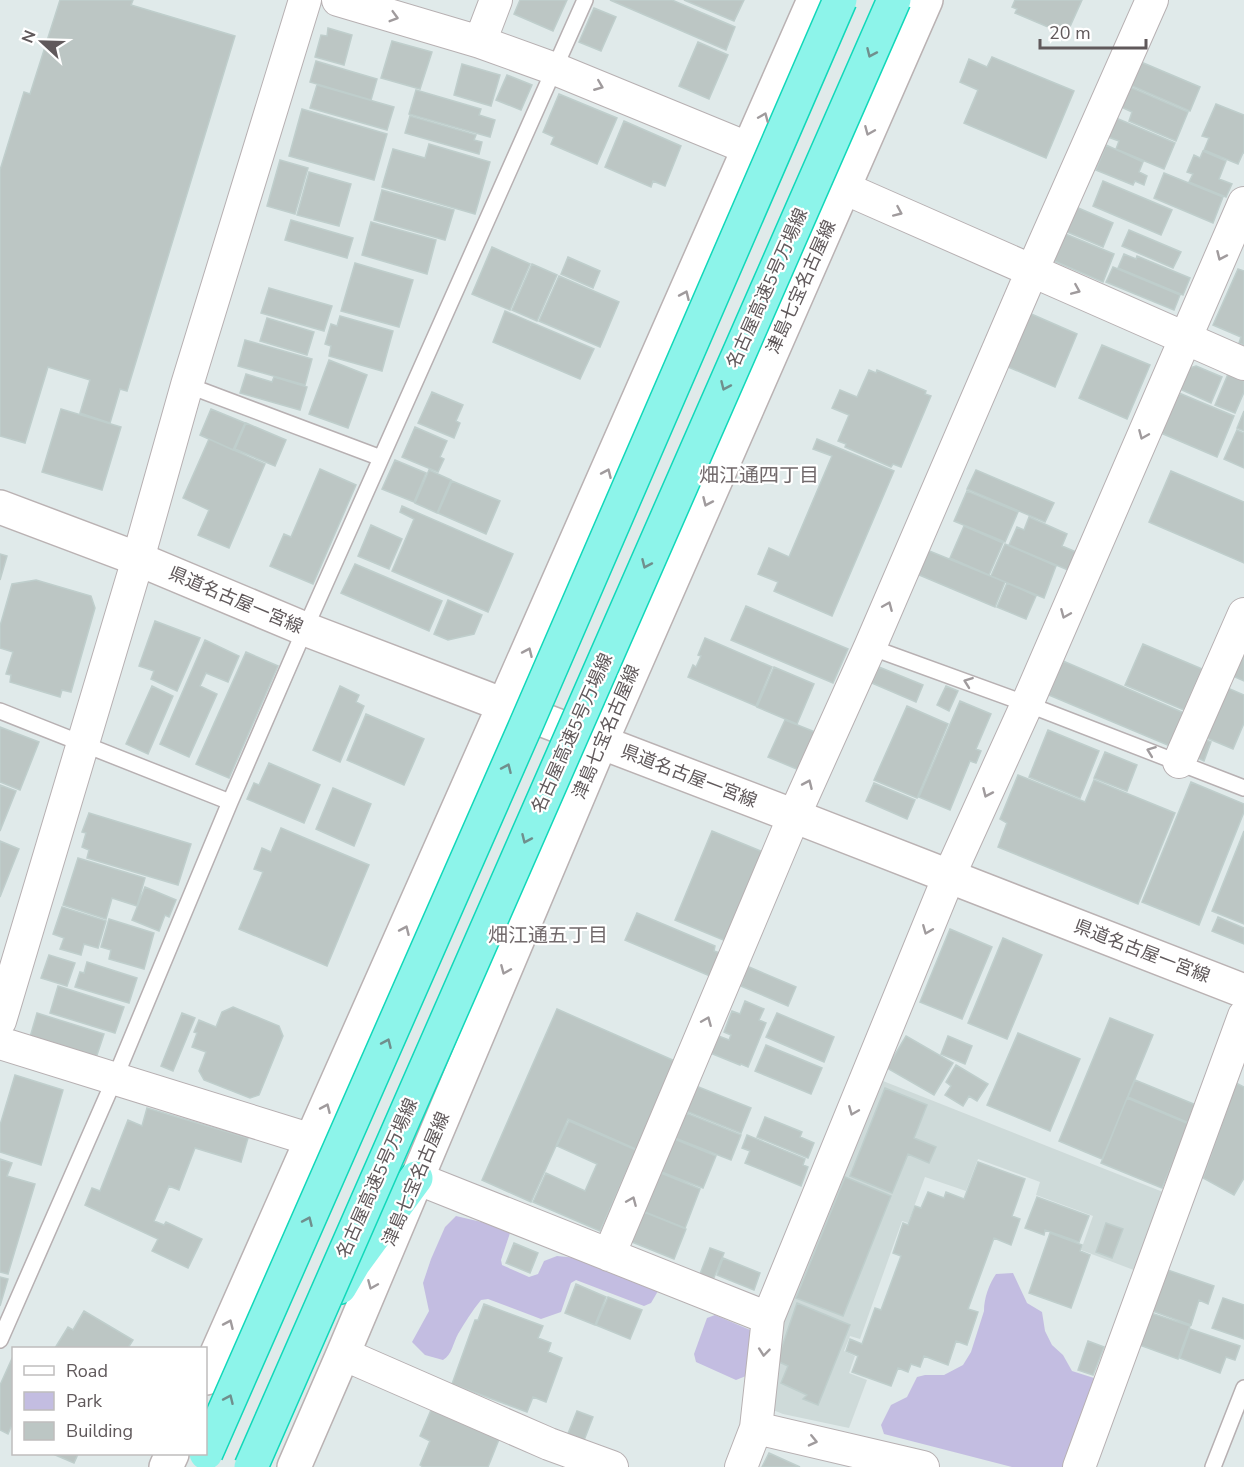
<svg xmlns="http://www.w3.org/2000/svg" width="1244" height="1467" font-family="'Nunito Sans','Noto Sans JP',sans-serif">
  <rect width="100%" height="100%" fill="#e0eaea"/>
  <!-- education -->
  <path fill="#cedad9" d="M878 1079 1168 1194 1139 1272 1081 1250 1093 1216 1036 1195 1040 1182 978 1159 966 1191 925 1177 908 1223 902 1221 860 1339 850 1336 844 1351 855 1356 849 1373 867 1380 849 1428 783 1414 773 1410 770 1365 786 1308Z"/>
  <!-- green -->
  <path fill="#c3bde1" d="M456 1216 490 1224 510 1233 501 1260 502 1265 529 1277 538 1274 544 1261 557 1256 577 1258 651 1282 658 1291 651 1303 644 1306 576 1280 571 1283 561 1312 541 1319 488 1299 481 1300C472 1311 465 1322 458 1334 453 1343 452 1355 443 1360L425 1355 412 1342 429 1311 423 1283 431 1259 445 1227Z
    M1013 1273 1027 1303 1042 1312 1045 1331 1052 1345 1063 1355 1072 1371 1097 1379 1065 1467H1012L884 1434 881 1425 891 1405 907 1397 917 1377 925 1375H944L963 1365 971 1352 984 1311C984 1298 989 1284 996 1274Z
    M715 1315 755 1332 758 1339 746 1376 736 1380 696 1362 694 1354 707 1318Z"/>
  <!-- building -->
  <path fill="#bcc6c4" stroke="#bfcecc" stroke-width="1.5" d="M60 0H133L131 5 235 36 127 391 120 389 110 423 80 413 90 380 48 367 25 443 0 436V170L24 92 30 94Z
    M520 0H567L553 31 514 14Z
    M610 0H672L735 27 726 50Z
    M684 0H744L734 21Z
    M1015 0H1082L1068 31 1063 29 1062 33 1015 13 1017 9 1012 7Z
    M594 8 616 17 601 51 579 42Z
    M328 28 352 35 344 65 315 57 321 35 327 36Z
    M392 41 432 52 420 89 381 78Z
    M698 42 728 55 709 99 679 86Z
    M992 57 1074 91 1046 158 964 123 978 90 960 82 969 59 987 67Z
    M316 61 377 79 371 100 310 82Z
    M1141 62 1200 87 1190 111 1130 85Z
    M462 64 500 75 491 106 454 95Z
    M507 75 532 85 521 110 496 100Z
    M317 85 394 107 387 130 310 108Z
    M1130 87 1188 112 1176 141 1129 121 1132 112 1121 107Z
    M416 90 481 109 479 115 495 120 490 137 409 114Z
    M559 94 617 118 597 164 551 144 554 137 543 132Z
    M1216 104 1244 115V153H1243L1238 164 1204 150 1209 138 1202 136Z
    M302 109 387 134 374 180 289 156Z
    M410 116 476 135 474 140 482 142 479 154 405 133Z
    M1116 118 1175 143 1164 169 1116 149 1119 141 1108 137Z
    M624 121 681 146 665 186 653 181 651 187 605 167Z
    M429 144 490 162 475 214 382 187 393 149 425 158Z
    M1106 145 1143 162 1139 172 1147 176 1144 185 1135 181 1133 185 1096 170Z
    M1203 151 1226 161 1219 179 1232 184 1226 197 1189 182 1193 174 1187 172 1194 155 1200 158Z
    M280 160 308 168 295 214 267 206Z
    M309 172 351 184 339 226 297 215Z
    M1164 173 1223 197 1213 223 1154 198Z
    M1103 181 1172 210 1161 235 1093 206Z
    M382 190 454 210 445 240 374 220Z
    M1076 207 1113 223 1103 247 1065 231Z
    M291 220 353 238 347 258 285 240Z
    M371 222 436 240 427 274 362 255Z
    M1129 230 1181 252 1173 268 1122 246Z
    M1063 233 1114 254 1103 282 1052 260Z
    M492 247 530 264 510 310 472 294Z
    M1124 254 1136 259 1137 256 1190 278 1183 295 1118 268Z
    M568 257 600 271 593 288 561 274Z
    M355 263 413 280 399 327 341 311Z
    M532 264 557 275 537 321 512 310Z
    M1113 267 1180 295 1174 310 1106 282Z
    M1238 269 1244 271V345L1239 343 1241 337 1213 325Z
    M559 276 619 302 600 347 539 321Z
    M269 288 332 306 324 331 261 313Z
    M505 311 594 349 580 379 493 342Z
    M1029 313 1077 334 1055 387 1006 366Z
    M340 316 393 331 382 371 329 356 331 346 325 344 331 324 337 326Z
    M267 318 314 332 307 355 260 341Z
    M245 340 312 359 305 385 238 366Z
    M1102 345 1150 365 1127 419 1079 398Z
    M329 360 367 375 348 428 309 414Z
    M1196 366 1222 377 1211 403 1180 389 1189 368Z
    M869 370 876 373 877 370 926 391 925 394 931 396 901 467 893 464 891 467 845 447 846 444 838 441 849 415 832 408 840 390 857 397Z
    M246 374 272 382 274 377 307 387 300 410 240 393Z
    M1228 374 1244 381V392L1235 413 1215 405Z
    M432 392 463 405 456 421 460 423 454 438 418 423Z
    M1179 393 1234 416 1217 457 1161 433Z
    M61 409 121 427 102 490 42 472Z
    M211 409 245 423 233 450 200 435Z
    M1244 411V431L1237 428Z
    M246 423 286 440 275 466 235 449Z
    M415 427 447 441 440 457 444 459 438 472 402 457Z
    M1237 430 1244 433V468L1224 459Z
    M209 439 265 464 229 548 198 535 209 510 183 498Z
    M817 439 894 471 832 616 774 591 778 582 758 574 769 548 789 557 832 456 813 449Z
    M395 460 426 473 414 502 382 489Z
    M320 469 356 485 313 584 270 566 284 534 291 537Z
    M429 470 451 480 437 513 415 503Z
    M976 470 1054 503 1045 522 967 489Z
    M1171 471 1244 502V563L1149 522Z
    M452 481 500 501 486 534 438 513Z
    M967 491 1018 512 1005 542 954 521Z
    M402 506 513 554 488 612 392 571 414 519 400 512Z
    M1029 517 1067 534 1062 546 1076 552 1068 570 1009 545 1017 527 1024 530Z
    M371 525 402 539 389 569 358 556Z
    M964 526 1003 543 989 575 950 558Z
    M1005 544 1056 566 1044 598 991 576Z
    M927 550 1005 582 995 607 917 574Z
    M0 554 7 556 0 580Z
    M355 564 442 601 429 631 341 593Z
    M36 580 91 596 95 608 71 692 62 690 60 697 10 682 11 675 6 674 13 652 0 648V626L12 584Z
    M1007 583 1036 596 1026 619 997 607Z
    M448 600 482 615 474 634 448 640 434 634Z
    M746 606 848 649 833 683 731 640Z
    M155 621 200 638 177 691 151 679 154 671 139 666Z
    M705 638 772 667 756 706 688 677 693 665 696 667 701 656 698 655Z
    M205 640 239 656 228 682 206 673 200 686 217 694 189 757 160 744Z
    M1143 644 1202 669 1184 710 1125 685Z
    M1244 650V681L1233 676Z
    M246 652 278 666 229 778 196 764Z
    M1063 661 1184 713 1170 746 1049 695Z
    M774 667 814 684 797 724 757 707Z
    M879 667 923 685 916 702 872 683Z
    M152 686 173 696 148 754 126 744Z
    M340 686 359 695 356 702 364 706 340 762 313 750Z
    M946 686 958 691 949 711 937 705Z
    M1223 686 1244 695V723L1233 749 1202 736Z
    M960 701 991 714 976 749 981 751 976 763 970 761 950 810 919 797Z
    M907 706 948 724 917 798 874 780Z
    M366 714 424 739 404 785 347 760Z
    M785 720 815 732 799 770 768 757Z
    M0 727 39 742 20 790 0 782Z
    M1048 730 1099 751 1080 798 1029 777Z
    M1199 737 1211 742 1204 761 1191 755Z
    M1105 752 1137 765 1127 791 1094 778Z
    M269 763 320 785 304 823 247 799 254 783 259 785Z
    M1018 775 1085 802 1094 780 1175 813 1138 904 998 847 1007 823 1000 819Z
    M1191 782 1244 804V812L1199 925 1142 902Z
    M874 783 915 800 907 819 866 801Z
    M0 785 16 791 0 831Z
    M333 788 371 804 354 846 316 829Z
    M89 813 191 844 178 885 87 858 89 850 82 847 86 833 82 832Z
    M281 828 369 865 327 966 239 929 263 872 254 869 262 848 271 852Z
    M712 831 763 852 726 941 675 920Z
    M1244 831V924L1212 911Z
    M0 841 19 849 0 897Z
    M78 858 145 878 137 906 112 898 106 919 63 905Z
    M145 887 176 900 169 917 165 915 159 931 132 920Z
    M62 907 106 921 98 948 84 944 81 955 60 949 64 938 53 934Z
    M637 913 715 946 714 951 720 953 710 976 625 940Z
    M1218 917 1244 928V944L1212 931Z
    M109 919 154 933 144 969 109 959 111 950 101 947Z
    M950 929 992 947 962 1019 920 1002Z
    M1003 938 1042 955 1007 1039 968 1023Z
    M49 955 75 963 67 986 41 978Z
    M87 962 137 978 129 1003 75 987 80 972 84 973Z
    M742 964 796 987 788 1006 741 986 744 978 737 975Z
    M58 986 124 1007 115 1033 50 1013Z
    M745 1001 764 1009 759 1020 766 1023 748 1067 741 1064 740 1065 708 1052 716 1035 729 1040 731 1035 724 1032 732 1011 740 1014Z
    M233 1007 279 1026 283 1036 259 1095 250 1098 204 1080 199 1071 206 1052 192 1047 197 1033 194 1032 199 1020 216 1027 222 1012Z
    M557 1009 677 1062 638 1150 568 1119 531 1202 482 1180Z
    M37 1013 104 1034 96 1058 30 1037Z
    M182 1013 195 1018 173 1071 161 1066Z
    M777 1013 834 1037 824 1062 766 1037Z
    M1110 1018 1153 1035 1102 1159 1059 1141Z
    M1018 1033 1080 1059 1050 1131 987 1105Z
    M906 1036 953 1063 934 1095 887 1068Z
    M948 1036 972 1046 965 1064 941 1054Z
    M766 1045 822 1068 811 1094 755 1071Z
    M956 1065 988 1084 977 1101 969 1096 963 1106 945 1095 951 1086 946 1082Z
    M15 1075 63 1090 41 1165 0 1152V1125Z
    M1135 1080 1196 1105 1189 1123 1128 1097Z
    M1236 1083 1244 1087V1178L1234 1195 1203 1178Z
    M691 1084 751 1108 741 1133 681 1109Z
    M885 1088 927 1105 914 1138 936 1147 929 1163 908 1154 892 1193 850 1176Z
    M1127 1098 1189 1124 1162 1188 1101 1163Z
    M147 1108 248 1138 241 1162 195 1148 179 1190 169 1186 154 1221 164 1225 166 1222 202 1239 188 1268 152 1251 158 1239 85 1205 92 1188 100 1191 128 1120 142 1126Z
    M686 1113 741 1135 731 1160 675 1138Z
    M765 1117 802 1132 800 1137 814 1143 808 1158 757 1137Z
    M569 1121 636 1150 600 1231 533 1202 546 1173 585 1191 597 1164 557 1146Z
    M747 1135 805 1159 803 1165 808 1167 801 1186 745 1163 750 1151 742 1148Z
    M672 1138 716 1156 703 1188 659 1171Z
    M0 1159 12 1163 7 1176 35 1184 8 1274 0 1272Z
    M978 1162 1025 1179 1012 1216 1020 1219 1011 1245 994 1238 968 1309 978 1312 967 1345 956 1341 948 1365 924 1356 920 1367 911 1364 908 1372 898 1368 891 1386 852 1372 858 1356 846 1351 850 1339 862 1344 875 1308 881 1310 901 1256 893 1253 903 1223 908 1225 915 1206 921 1208 928 1192 944 1198 946 1192 964 1199Z
    M656 1171 700 1189 685 1228 640 1210Z
    M845 1177 891 1196 843 1316 796 1298Z
    M1037 1197 1089 1216 1079 1242 1045 1230 1044 1235 1025 1228Z
    M644 1212 686 1229 674 1259 632 1242Z
    M1106 1223 1123 1229 1112 1258 1096 1252Z
    M1050 1233 1082 1245 1080 1251 1090 1255 1071 1308 1029 1293Z
    M514 1243 538 1253 530 1273 506 1263Z
    M710 1248 724 1253 713 1280 700 1274Z
    M723 1258 760 1273 754 1290 717 1275Z
    M1162 1268 1214 1286 1208 1304 1199 1300 1191 1325 1147 1309Z
    M0 1277 8 1279 0 1306Z
    M576 1284 606 1297 595 1325 565 1313Z
    M608 1297 642 1310 630 1339 596 1325Z
    M1223 1298 1244 1305V1339L1212 1328Z
    M797 1303 850 1325 818 1405 803 1399 807 1395 781 1383 788 1366 777 1361Z
    M484 1304 543 1326 538 1338 551 1343 548 1352 562 1358 546 1402 533 1397 527 1412 452 1384 475 1320H478Z
    M84 1311 133 1340 128 1348H55L68 1327 73 1330Z
    M1148 1312 1190 1326 1178 1359 1137 1344Z
    M1190 1329 1240 1346 1235 1360 1226 1357 1220 1373 1180 1358Z
    M1088 1341 1104 1347 1093 1375 1078 1370Z
    M14 1354V1420L8 1434 0 1430V1385Z
    M434 1403 502 1432 488 1467H423L420 1465 430 1441 420 1436Z
    M577 1411 593 1417 583 1443 567 1436Z
    M769 1453 800 1467H762Z
    M53 1454H78L74 1463Z"/>
  <g fill="none" stroke-linecap="round" stroke-linejoin="round">
    <defs>
      <path id="lane" d="M187 385 381 458
        M870 647 1027 704 1244 788
        M0 711 230 802
        M0 1340 115 1078 230 802 305 629 585 0
        M1213 1467 1244 1388"/>
      <path id="street" d="M338 0 480 42 555 69 750 149
        M480 42 496 0
        M844 188 1244 364
        M1179 762 1244 614
        M0 1021 138 559 187 385 305 0
        M0 1043 312 1140
        M416 1178 768 1318
        M609 1255 794 816 870 647 1032 271 1152 0
        M343 1354 549 1444 612 1467
        M756 1428 923 1467
        M741 1467 756 1428 768 1318 949 876 1027 704 1244 203
        M1079 1467 1244 1016"/>
      <path id="secondary" d="M0 507 138 559 305 629 794 816 1244 991
        M206 1378 504 705 814 0
        M166 1467 172 1454
        M294 1467 343 1354 601 742 926 0"/>
      <path id="highway" d="M340 1287 354 1263 416 1178"/>
    </defs>
    <!-- lane casing -->
    <use href="#lane" stroke="#b7b0b2" stroke-width="18"/>
    <!-- street casing -->
    <use href="#street" stroke="#b7b0b2" stroke-width="34"/>
    <!-- secondary casing -->
    <use href="#secondary" stroke="#bab2b3" stroke-width="36"/>
    <!-- highway casing -->
    <use href="#highway" stroke="#12d8ba" stroke-width="36"/>
    <!-- lane -->
    <use href="#lane" stroke="#fff" stroke-width="15"/>
    <!-- street -->
    <use href="#street" stroke="#fff" stroke-width="32"/>
    <!-- secondary -->
    <use href="#secondary" stroke="#fff" stroke-width="33"/>
    <!-- highway -->
    <use href="#highway" stroke="#8df4ea" stroke-width="33"/>
    <defs>
      <path id="highway-bridge" d="M206 1453 526 725 840 0
        M251 1467 894 0"/>
    </defs>
    <!-- highway-bridge casing -->
    <use href="#highway-bridge" stroke="#12d8ba" stroke-width="36" stroke-linecap="butt"/>
    <!-- highway-bridge -->
    <use href="#highway-bridge" stroke="#8df4ea" stroke-width="33"/>
  </g>
  <!-- one-way arrows -->
  <defs><path id="oneway-chevron" d="M-2-3.5L2.5 0L-2 3.5" fill="none" stroke-width="1.6" stroke-linecap="round" stroke-linejoin="round" transform="scale(1.5)"/></defs>
  <g stroke="#a09b9d">
    <use href="#oneway-chevron" transform="translate(394 17) rotate(16)"/>
    <use href="#oneway-chevron" transform="translate(599 86) rotate(22)"/>
    <use href="#oneway-chevron" transform="translate(764 117) rotate(-67)"/>
    <use href="#oneway-chevron" transform="translate(869 131) rotate(113)"/>
    <use href="#oneway-chevron" transform="translate(898 212) rotate(24)"/>
    <use href="#oneway-chevron" transform="translate(1221 256) rotate(114)"/>
    <use href="#oneway-chevron" transform="translate(1076 290) rotate(23)"/>
    <use href="#oneway-chevron" transform="translate(685 295) rotate(-66)"/>
    <use href="#oneway-chevron" transform="translate(1143 435) rotate(113)"/>
    <use href="#oneway-chevron" transform="translate(607 473) rotate(-66)"/>
    <use href="#oneway-chevron" transform="translate(707 502) rotate(114)"/>
    <use href="#oneway-chevron" transform="translate(888 606) rotate(-67)"/>
    <use href="#oneway-chevron" transform="translate(1065 614) rotate(113)"/>
    <use href="#oneway-chevron" transform="translate(528 652) rotate(-66)"/>
    <use href="#oneway-chevron" transform="translate(968 682) rotate(-160)"/>
    <use href="#oneway-chevron" transform="translate(1151 751) rotate(-159)"/>
    <use href="#oneway-chevron" transform="translate(808 784) rotate(-66)"/>
    <use href="#oneway-chevron" transform="translate(987 793) rotate(114)"/>
    <use href="#oneway-chevron" transform="translate(405 930) rotate(-66)"/>
    <use href="#oneway-chevron" transform="translate(927 930) rotate(112)"/>
    <use href="#oneway-chevron" transform="translate(505 970) rotate(113)"/>
    <use href="#oneway-chevron" transform="translate(707 1021) rotate(-67)"/>
    <use href="#oneway-chevron" transform="translate(326 1108) rotate(-66)"/>
    <use href="#oneway-chevron" transform="translate(853 1111) rotate(112)"/>
    <use href="#oneway-chevron" transform="translate(632 1201) rotate(-67)"/>
    <use href="#oneway-chevron" transform="translate(372 1285) rotate(113)"/>
    <use href="#oneway-chevron" transform="translate(229 1324) rotate(-66)"/>
    <use href="#oneway-chevron" transform="translate(764 1352) rotate(96)"/>
    <use href="#oneway-chevron" transform="translate(813 1441) rotate(13)"/>
  </g>
  <g stroke="#708f8d">
    <use href="#oneway-chevron" transform="translate(871 53) rotate(114)"/>
    <use href="#oneway-chevron" transform="translate(725 386) rotate(114)"/>
    <use href="#oneway-chevron" transform="translate(646 564) rotate(114)"/>
    <use href="#oneway-chevron" transform="translate(507 768) rotate(-66)"/>
    <use href="#oneway-chevron" transform="translate(526 839) rotate(114)"/>
    <use href="#oneway-chevron" transform="translate(387 1043) rotate(-66)"/>
    <use href="#oneway-chevron" transform="translate(308 1221) rotate(-66)"/>
    <use href="#oneway-chevron" transform="translate(229 1399) rotate(-66)"/>
  </g>
  <g text-anchor="middle" dominant-baseline="central" stroke-width="4.5" stroke-linejoin="round" paint-order="stroke">
    <!-- street labels -->
    <g font-size="18" fill="#60595b" stroke="#fff">
      <text transform="translate(801 287) rotate(-66)">津島七宝名古屋線</text>
      <text transform="translate(767 288) rotate(-66)">名古屋高速5号万場線</text>
      <text transform="translate(236 600) rotate(23)">県道名古屋一宮線</text>
      <text transform="translate(606 732) rotate(-67)">津島七宝名古屋線</text>
      <text transform="translate(572 733) rotate(-66)">名古屋高速5号万場線</text>
      <text transform="translate(689 776) rotate(21)">県道名古屋一宮線</text>
      <text transform="translate(1142 951) rotate(21)">県道名古屋一宮線</text>
      <text transform="translate(377 1178) rotate(-66)">名古屋高速5号万場線</text>
      <text transform="translate(416 1179) rotate(-67)">津島七宝名古屋線</text>
    </g>
    <!-- neighbourhood labels -->
    <g font-size="20" fill="#726a6c" stroke="#fff">
      <text x="759" y="475">畑江通四丁目</text>
      <text x="548" y="935">畑江通五丁目</text>
    </g>
  </g>
  <!-- legend -->
  <rect x="12" y="1347" width="195" height="108" fill="#ffffff" stroke="#bfbdbd" stroke-width="1.5"/>
  <rect x="24" y="1366" width="30" height="9" fill="#ffffff" stroke="#bfbdbd" stroke-width="1.5"/>
  <text x="66" y="1377" font-size="18" fill="#60595b">Road</text>
  <rect x="24" y="1392" width="30" height="18" fill="#c3bde1" stroke="#bfbdbd" stroke-width="1.5"/>
  <text x="66" y="1407" font-size="18" fill="#60595b">Park</text>
  <rect x="24" y="1422" width="30" height="18" fill="#bcc6c4" stroke="#bfbdbd" stroke-width="1.5"/>
  <text x="66" y="1437" font-size="18" fill="#60595b">Building</text>
  <!-- north arrow -->
  <g transform="translate(42 42) rotate(292)" stroke="#ffffff" stroke-width="4.5" paint-order="stroke">
  <path d="M0-4.5L10 22L0 15L-10 22Z" fill="#60595b"/>
  <text y="-9" font-size="16" font-weight="bold" text-anchor="middle" fill="#60595b">N</text>
  </g>
  <!-- scale -->
  <path d="M1040 39v9h106v-9" fill="none" stroke="#60595b" stroke-width="3"/>
  <text x="1049" y="39" font-size="18" fill="#60595b" stroke="#ffffff" stroke-width="4.5" paint-order="stroke">20 m</text>
</svg>
